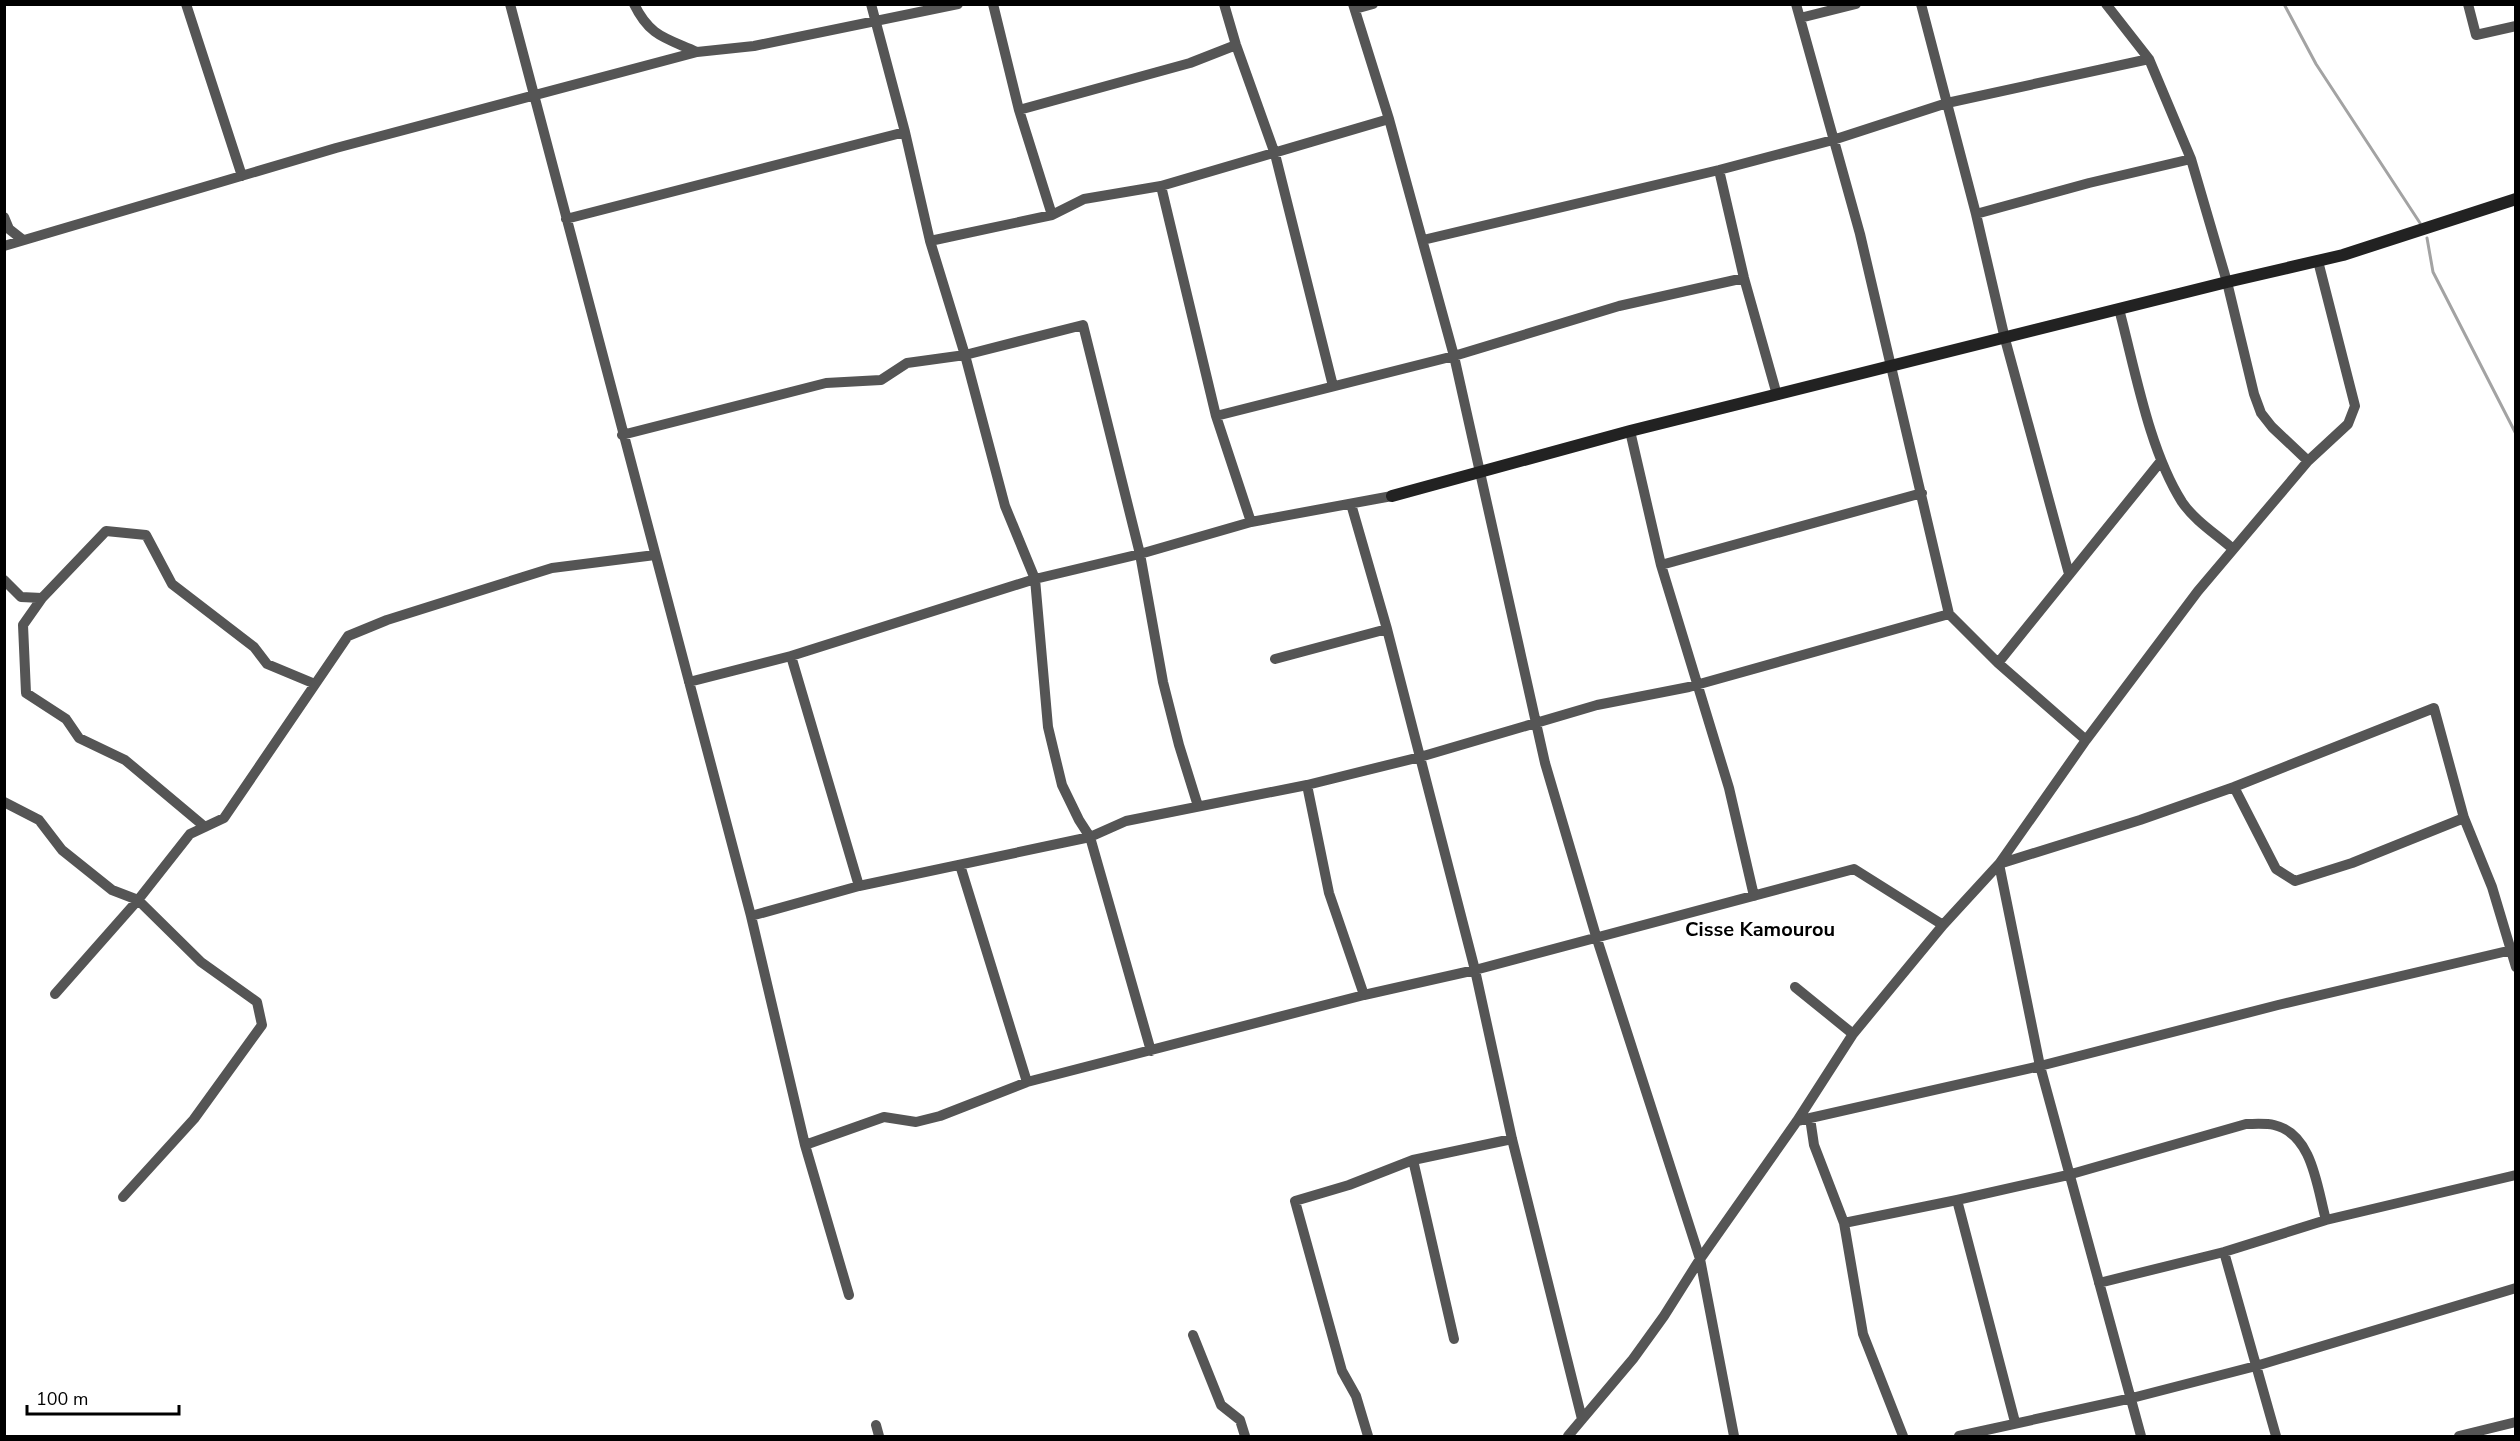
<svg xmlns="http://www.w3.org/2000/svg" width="2520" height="1441" font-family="'Nunito Sans',sans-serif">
  <rect width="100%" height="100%" fill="#fff"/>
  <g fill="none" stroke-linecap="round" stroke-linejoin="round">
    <!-- stream -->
    <path stroke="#a3a3a3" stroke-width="3" d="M2284 4 2316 64 2420 223
      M2427 238 2433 272 2516 434"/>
    <!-- street -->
    <path stroke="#555" stroke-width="10" d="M186 4 242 176
      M510 4 751 916 805 1145 849 1295
      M634 4C650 37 666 38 697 52
      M871 4 905 132 930 241 965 355 1005 506 1035 579 1048 727 1062 785 1079 820 1090 837 1151 1051
      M993 4 1019 110 1052 215
      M1224 4 1236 45 1275 154 1333 386
      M1353 4 1389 119 1454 356 1545 763 1596 936 1700 1259 1734 1436
      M1796 4 1860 234 1949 614 1998 663 2086 740
      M1921 4 1976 214 2005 339 2069 574
      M2106 4 2149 59 2191 159 2227 282 2254 394 2261 413 2272 427 2308 461
      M2468 4 2476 35 2516 26
      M1355 9 1373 4
      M1800 18 1856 4
      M1019 110 1190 63 1236 45
      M1719 170 1744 278 1777 395
      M1161 186 1216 416 1251 522
      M1976 214 2089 183 2191 159
      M4 217 9 229 23 240
      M566 219 905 132
      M1423 240 1719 170 1833 140 1947 103 2149 59
      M930 241 1052 215 1084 199 1161 186 1389 119
      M4 246 336 148 697 52 754 46 958 4
      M2119 309C2135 369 2149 450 2182 502 2195 521 2216 534 2233 549
      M1216 416 1454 356 1619 306 1744 278
      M1630 431 1661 565 1729 788 1754 896
      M622 435 826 383 881 380 907 363 965 355 1083 325 1140 554 1163 682 1179 745 1198 806
      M1351 504 1387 629 1475 970 1512 1139 1582 1419
      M1661 565 1922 493
      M4 580 21 597 42 598 106 531 146 535 172 584 254 647 267 664 315 684
      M42 598 23 625 26 693 66 719 79 738 125 760 205 827
      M1275 659 1387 629
      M1998 663 2161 461
      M689 682 791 656
      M2234 787 2276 869 2295 881 2352 863 2464 818
      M4 802 39 820 62 850 112 890 138 900 201 962 257 1002 262 1025 194 1119 123 1197
      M1999 864 2140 820 2234 787 2434 708 2464 818 2492 887 2516 967
      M1999 864 2040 1066 2141 1436
      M960 865 1027 1082
      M859 886 1090 837 1126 821 1307 785
      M751 916 859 886 791 656 1035 579 1140 554 1251 522 1392 496
      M1795 987 1853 1034
      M55 994 138 900 190 834 224 818 348 636 387 620 552 568 655 555
      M1364 995 1329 893 1307 785 1420 757 1597 705 1689 687 1949 614
      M1810 1118 1814 1145 1844 1223 1863 1334 1903 1436
      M1797 1121 2040 1066 2278 1005 2516 949
      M805 1145 884 1117 916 1122 940 1116 1027 1082 1364 995 1475 970 1854 869 1943 925
      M1413 1160 1454 1339
      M1957 1200 2015 1422
      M1844 1223 1957 1200 2068 1175 2246 1124C2254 1124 2266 1123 2274 1125 2313 1134 2317 1188 2326 1220
      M2224 1252 2276 1436
      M2099 1283 2224 1252 2326 1220 2516 1175
      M1193 1335 1221 1405 1240 1420 1245 1436
      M876 1425 879 1436
      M1368 1436 1356 1396 1342 1371 1295 1201 1349 1185 1413 1160 1512 1139
      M1568 1436 1633 1359 1664 1316 1700 1259 1797 1121 1853 1034 1943 925 1999 864 2086 740 2198 591 2308 461 2348 424 2355 406 2318 261
      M1959 1436 2132 1398 2256 1366 2516 1288
      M2459 1436 2516 1422"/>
    <!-- secondary -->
    <path stroke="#222" stroke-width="12" d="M1392 496 1630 431 2227 282 2343 255 2516 199"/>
  </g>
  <g text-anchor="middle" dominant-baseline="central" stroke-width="5" stroke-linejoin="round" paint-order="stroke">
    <!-- quarter labels -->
    <g font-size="20" font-weight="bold" fill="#000" stroke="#fff">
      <text x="1760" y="929">Cisse Kamourou</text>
    </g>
  </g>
  <!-- border -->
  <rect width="2520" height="1441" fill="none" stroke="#000000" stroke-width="12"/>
  <!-- scale -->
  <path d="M27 1405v9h152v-9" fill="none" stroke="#000000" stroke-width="3"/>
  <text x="36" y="1405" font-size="18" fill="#000000" stroke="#ffffff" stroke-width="4.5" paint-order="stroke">100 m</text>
</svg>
